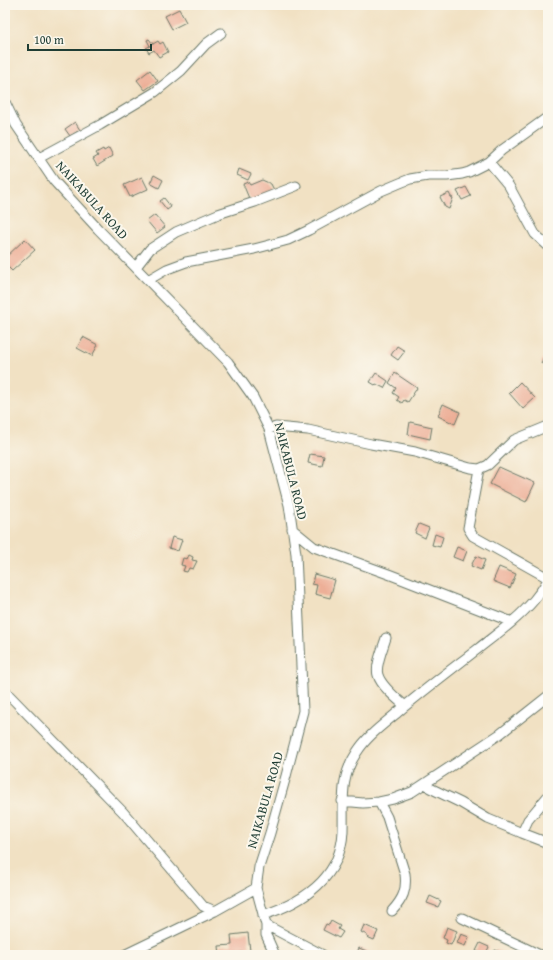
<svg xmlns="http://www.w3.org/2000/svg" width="553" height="960" font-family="'Gentium Book Plus',serif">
  <rect width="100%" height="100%" fill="#fbf7ec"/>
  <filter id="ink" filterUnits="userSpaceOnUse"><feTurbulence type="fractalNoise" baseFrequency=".025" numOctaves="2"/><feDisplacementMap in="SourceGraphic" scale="8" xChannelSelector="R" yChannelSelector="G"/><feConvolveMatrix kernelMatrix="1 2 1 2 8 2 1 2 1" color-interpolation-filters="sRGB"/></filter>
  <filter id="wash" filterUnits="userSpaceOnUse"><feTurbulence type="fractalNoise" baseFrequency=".012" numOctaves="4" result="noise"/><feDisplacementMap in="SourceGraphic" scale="16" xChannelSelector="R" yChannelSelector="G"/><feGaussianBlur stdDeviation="0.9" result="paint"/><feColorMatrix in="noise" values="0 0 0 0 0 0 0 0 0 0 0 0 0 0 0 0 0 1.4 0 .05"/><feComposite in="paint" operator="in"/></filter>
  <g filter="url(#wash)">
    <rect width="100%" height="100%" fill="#f1e1c3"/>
    <g id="blocks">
      <!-- building -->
      <path fill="#edaf97" d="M179 9 186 22 172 29 165 16Z
        M149 39 153 44 158 41 160 44 163 42 168 52 159 57 154 50 149 53 146 48 150 46 147 40Z
        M150 70 158 81 145 90 137 80Z
        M75 122 80 130 70 136 65 129Z
        M109 148 113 156 97 166 93 159 98 156 96 153 103 149 104 151Z
        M239 169 251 174 248 180 237 175Z
        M154 175 163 180 159 188 150 183Z
        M142 177 148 189 130 197 124 185Z
        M262 180 271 184 275 192 251 203 243 184 248 182 250 185Z
        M466 187 471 196 462 200 457 191Z
        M449 193 451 197 453 198 449 209 445 207 440 197Z
        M164 198 171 207 167 210 160 201Z
        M155 215 165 227 157 233 147 221Z
        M25 239 35 250 12 271 5 264V258Z
        M83 337 98 345 92 356 77 348Z
        M397 346 405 351 398 360 391 355Z
        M545 355 548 356V367L541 363Z
        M376 373 388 381 384 388 376 384 375 385 370 382Z
        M395 373 417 388 408 402 404 400 402 403 397 400 399 397 393 393 396 388 389 383Z
        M520 382 535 398 523 409 509 393Z
        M443 404 460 412 455 424 438 416Z
        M410 422 432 427 430 439 408 434Z
        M310 454 324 456 322 466 308 463Z
        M499 467 535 483 526 502 490 484Z
        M419 524 429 528 425 538 415 533Z
        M435 534 443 537 440 547 432 545Z
        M172 537 182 540 178 551 169 548Z
        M457 547 467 551 463 561 453 557Z
        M189 555 193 557 192 560 197 561 193 569 189 568 187 572 183 571 185 566 181 565 183 558 187 559Z
        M476 556 485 560 481 570 471 566Z
        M499 567 516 574 510 588 493 581Z
        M314 574 335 580 330 598 315 594 317 585 312 584Z
        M430 896 441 901 438 907 427 903Z
        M331 921 340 926 338 929 343 932 339 938 323 930 326 924 329 925Z
        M364 925 378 931 374 940 367 937V935L361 932Z
        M447 927 457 931 451 945 446 943 447 940 443 938Z
        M248 933 250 951 236 953V955H220L219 946 232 945 231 935Z
        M461 934 469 937 465 946 457 943Z
        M480 943 489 947 485 955 476 951Z
        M359 948 369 952 367 955H356Z
        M495 950 503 953 502 955H493Z"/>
    </g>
  </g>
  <g filter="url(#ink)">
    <use href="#blocks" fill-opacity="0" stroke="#687666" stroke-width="1"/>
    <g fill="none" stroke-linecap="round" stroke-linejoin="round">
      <defs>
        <path id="minor" d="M5 102 16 125 54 181 98 229 228 362 253 397 269 429 289 505 296 554 303 711 286 776 270 833 259 867 256 888 266 925V935L275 955
          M39 158 100 125 155 92 181 71 206 44 221 33
          M489 162 509 186 535 234 548 246
          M136 267 150 249 176 232 218 214 255 202 296 186
          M148 280 167 269 186 262 254 249 277 243 288 240 309 230 381 191 400 183 410 179 428 176H447L462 174 469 172 489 162 502 150 548 117
          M269 429 276 427 308 430 371 444 415 452 470 468 479 469 488 465 514 440 548 426
          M479 469 468 528 473 536 548 578
          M292 529 314 547 391 575 512 622
          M386 638C383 648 375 666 378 675 381 686 397 699 405 706
          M5 691 123 812 203 906 215 911 256 888
          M426 783 430 788 461 803 488 819 522 833 548 843
          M342 801 363 803 379 802 393 799 412 792 500 734 548 696
          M379 802 387 817 405 874C407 890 403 899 392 911
          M522 833 528 820 548 796
          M263 915C304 902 341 877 343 831 344 801 339 779 357 752 367 736 384 724 398 712 424 690 452 669 479 648 498 633 518 619 534 600 539 594 544 587 548 580
          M462 918 540 955
          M266 925 323 955
          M124 955 215 911"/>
      </defs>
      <!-- minor casing -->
      <use href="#minor" stroke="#687666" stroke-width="11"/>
      <!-- minor -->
      <use href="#minor" stroke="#fff" stroke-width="9"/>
    </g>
  </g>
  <g text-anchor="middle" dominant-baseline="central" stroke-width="4" stroke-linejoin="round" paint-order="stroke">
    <!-- street labels -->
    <g font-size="13" fill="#1f3d34" stroke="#fbf7ec">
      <text transform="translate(92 200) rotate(48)">NAIKABULA ROAD</text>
      <text transform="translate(291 471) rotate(76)">NAIKABULA ROAD</text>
      <text transform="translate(265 800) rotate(-74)">NAIKABULA ROAD</text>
    </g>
  </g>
  <!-- margin -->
  <rect width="553" height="960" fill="none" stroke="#fbf7ec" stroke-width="20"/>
  <!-- scale -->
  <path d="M28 44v6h123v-6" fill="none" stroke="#1f3d34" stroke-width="2"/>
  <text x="34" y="44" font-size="12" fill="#1f3d34" stroke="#fbf7ec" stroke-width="3" paint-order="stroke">100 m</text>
</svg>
